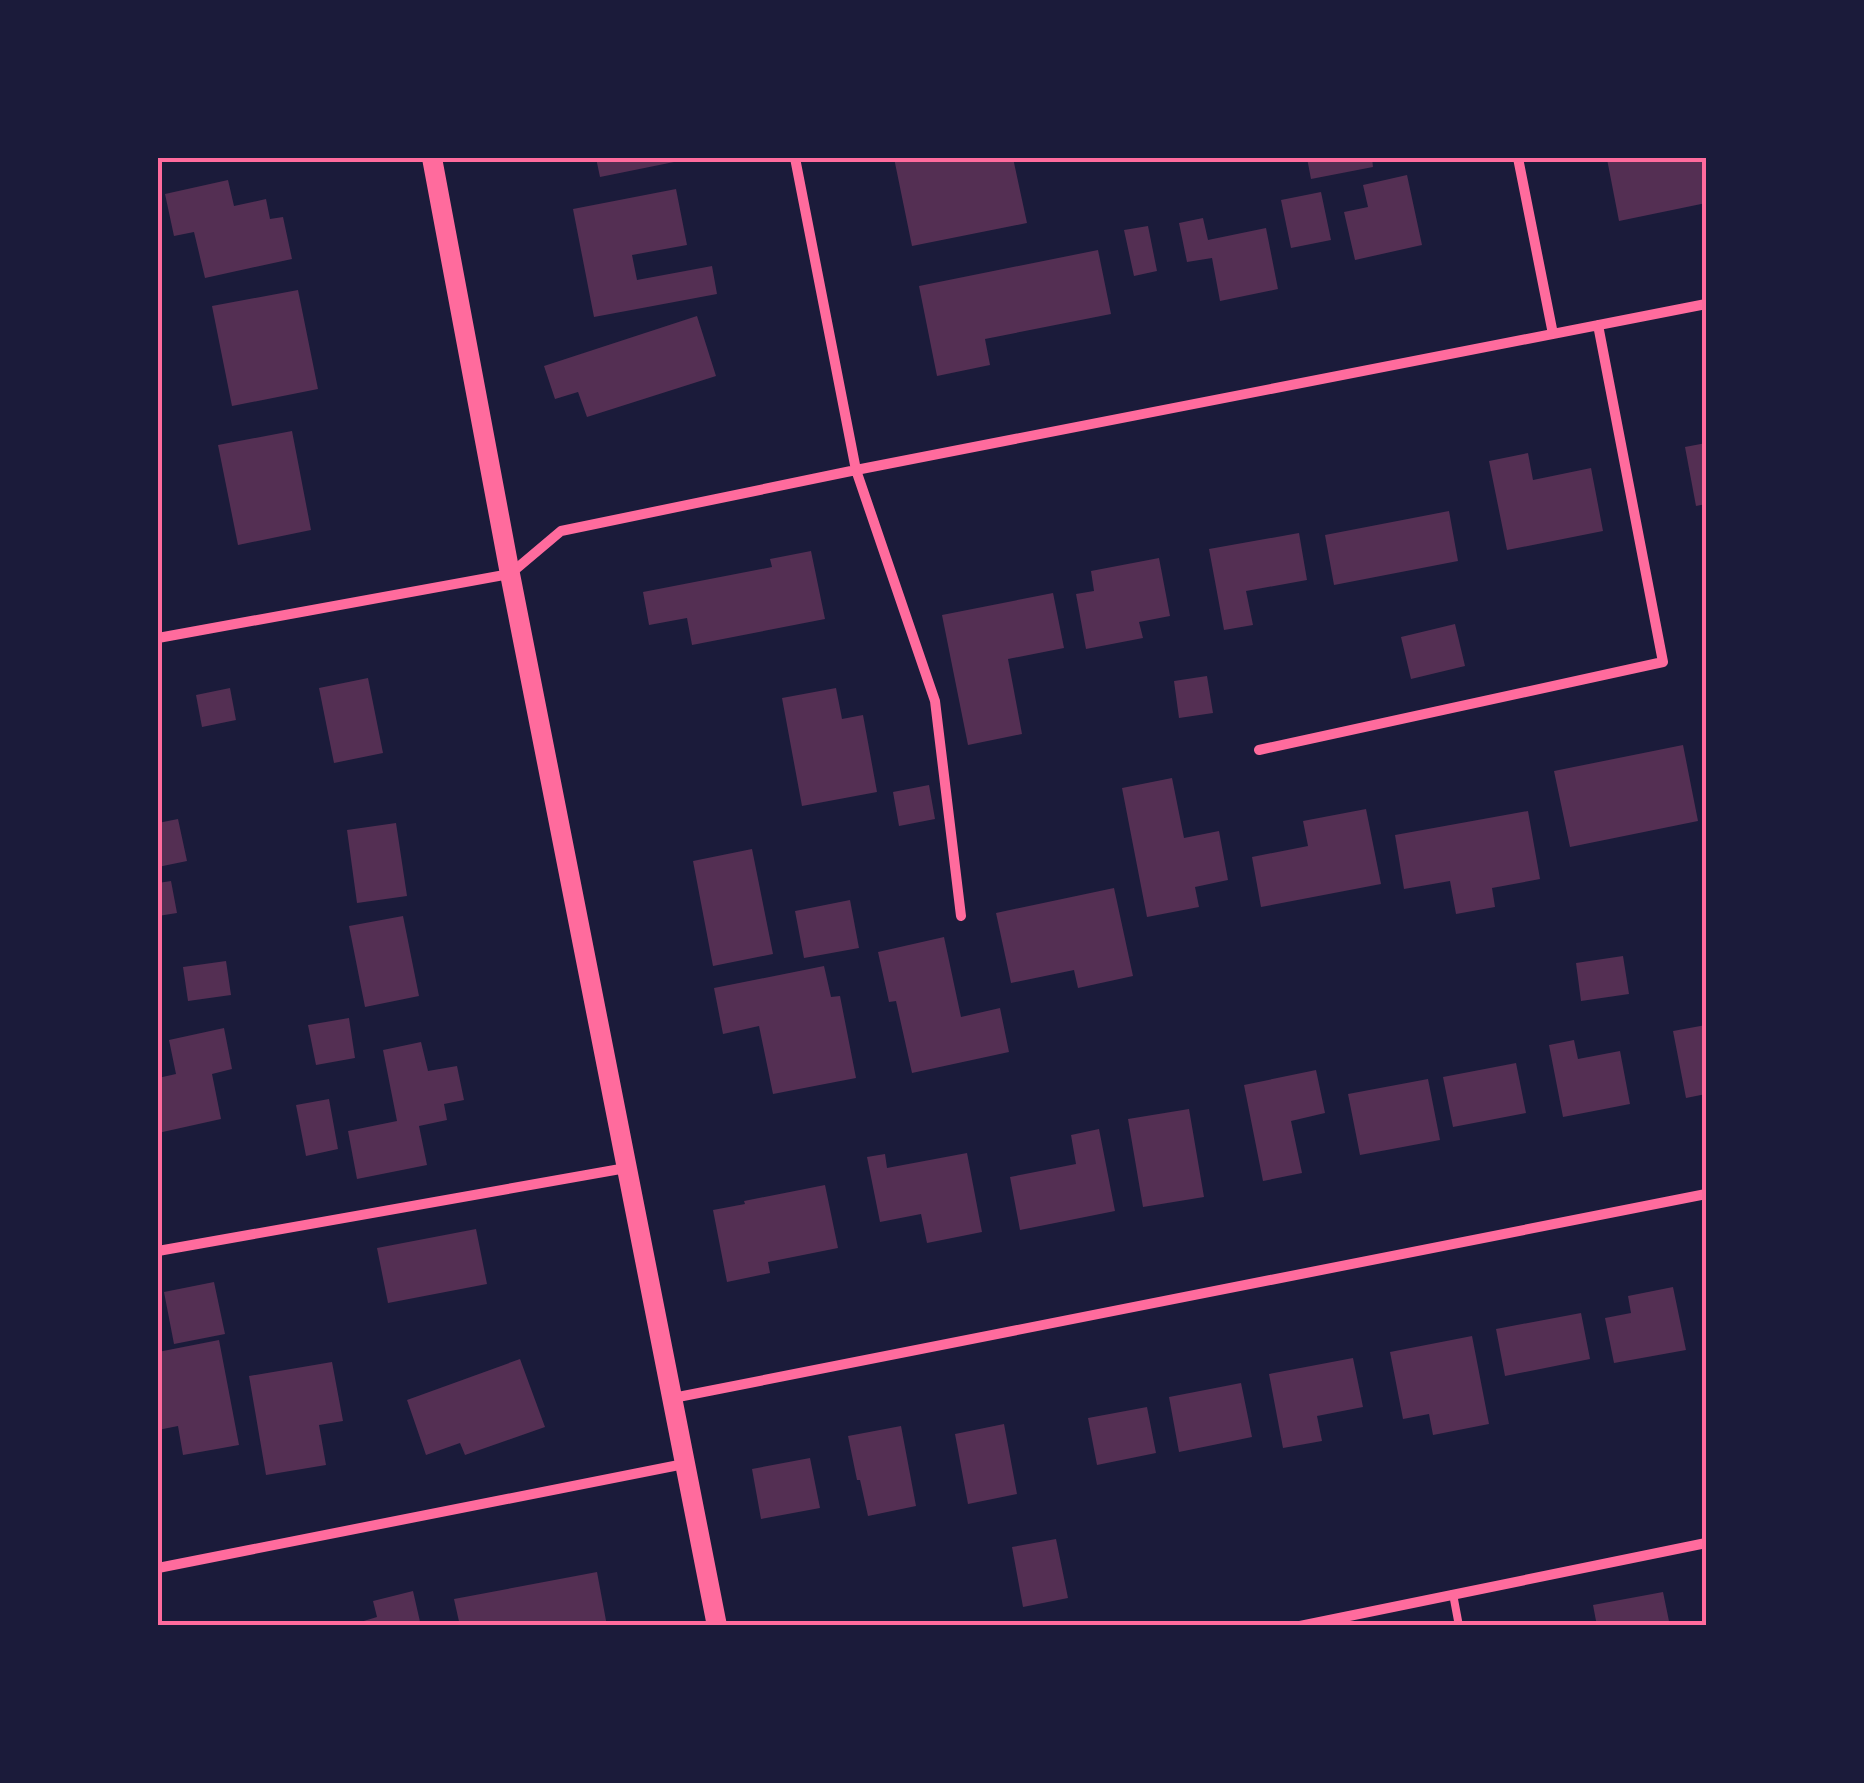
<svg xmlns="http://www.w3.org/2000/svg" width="1864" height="1783" font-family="Roboto,sans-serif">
  <rect width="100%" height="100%" fill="#1b1b3a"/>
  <!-- building -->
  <path fill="#542f53" d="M596 158H673L674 162 600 177Z
    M894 158H1013L1027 223 912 246Z
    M1307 158H1372L1373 167 1311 179Z
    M1617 158H1706V203L1619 221 1607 159Z
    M1407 175 1422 245 1355 260 1344 212 1368 207 1363 185Z
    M228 180 234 206 266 199 270 219 283 217 292 259 205 278 194 232 174 236 165 194Z
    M676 189 687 245 632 255 637 280 712 266 717 294 594 317 573 209Z
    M1321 192 1331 240 1291 248 1281 200Z
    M1203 218 1208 240 1266 228 1278 289 1220 301 1212 258 1187 262 1179 223Z
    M1148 226 1157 271 1134 276 1124 230Z
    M1098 250 1111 314 985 339 990 365 937 376 919 286Z
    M298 290 318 389 232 406 212 306Z
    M697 316 716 376 587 417 578 392 555 399 544 366Z
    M292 431 311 530 238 545 218 445Z
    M1706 443V504L1696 506 1685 447Z
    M1528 453 1533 480 1591 468 1603 531 1507 550 1489 461Z
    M1449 511 1458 561 1334 585 1325 535Z
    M1299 533 1307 580 1246 591 1253 625 1224 630 1209 549Z
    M811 551 825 619 692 645 687 618 649 625 643 592 772 567 770 559Z
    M1159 558 1170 616 1139 622 1143 638 1086 649 1076 594 1094 591 1091 571Z
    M1053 593 1064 648 1008 659 1022 734 968 745 942 615Z
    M1455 624 1465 666 1411 679 1401 637Z
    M1207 676 1213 713 1179 718 1174 681Z
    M368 678 383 753 334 763 319 688Z
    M230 688 236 720 202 727 196 695Z
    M836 688 842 719 863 715 877 792 802 806 782 698Z
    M1683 745 1698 821 1570 847 1554 771Z
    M1172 778 1184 838 1219 831 1228 880 1195 887 1199 907 1147 917 1122 788Z
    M929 785 935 819 899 826 893 792Z
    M1366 809 1381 884 1261 907 1252 857 1308 846 1303 821Z
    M1528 811 1540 879 1492 888 1495 907 1456 914 1450 881 1404 889 1395 835Z
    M178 819 187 861 158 867V823Z
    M396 823 407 896 357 903 347 830Z
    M752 849 773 954 713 966 693 861Z
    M171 881 177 913 158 916V883Z
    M1114 888 1133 976 1078 988 1074 970 1011 983 996 913Z
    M850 900 859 948 804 958 795 911Z
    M403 916 419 996 365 1007 349 926Z
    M944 937 961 1017 1000 1008 1009 1052 912 1073 896 1001 889 1002 878 952Z
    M1623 956 1629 994 1581 1001 1576 963Z
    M226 961 231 995 188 1001 183 967Z
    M824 966 831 997 840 996 856 1078 773 1094 759 1026 723 1034 714 988Z
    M349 1018 355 1058 316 1065 308 1025Z
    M1706 1025V1094L1686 1098 1673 1031Z
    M224 1028 232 1069 212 1074 221 1119 158 1133V1078L176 1074 169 1040Z
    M1574 1040 1578 1059 1620 1051 1630 1104 1563 1117 1549 1045Z
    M421 1042 428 1071 457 1066 464 1100 444 1104 447 1120 419 1126 427 1165 357 1179 348 1131 397 1121 383 1050Z
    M1516 1063 1526 1113 1453 1127 1443 1077Z
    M1316 1070 1325 1113 1291 1121 1302 1173 1263 1181 1244 1085Z
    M1428 1079 1440 1140 1360 1155 1348 1094Z
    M329 1099 338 1149 306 1156 296 1105Z
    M1189 1109 1204 1197 1143 1207 1128 1119Z
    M1099 1129 1115 1211 1020 1230 1010 1177 1076 1164 1071 1135Z
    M967 1153 982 1232 927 1243 921 1214 880 1222 867 1157 885 1154 887 1168Z
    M825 1185 838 1248 768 1262 770 1273 727 1282 713 1210 745 1204 744 1201Z
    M476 1229 487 1284 388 1303 377 1248Z
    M214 1282 225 1334 174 1344 164 1292Z
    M1673 1287 1686 1350 1614 1363 1605 1318 1631 1313 1628 1296Z
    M1581 1313 1590 1359 1505 1376 1496 1329Z
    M1472 1336 1489 1424 1433 1435 1429 1414 1403 1419 1390 1352Z
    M219 1340 239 1445 183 1455 178 1426 158 1430V1352Z
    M1353 1358 1363 1407 1317 1416 1322 1441 1283 1448 1269 1374Z
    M520 1359 545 1427 465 1455 460 1443 426 1455 407 1400Z
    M332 1362 343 1421 319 1425 326 1465 266 1475 249 1376Z
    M1241 1383 1252 1437 1179 1452 1169 1397Z
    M1147 1407 1156 1453 1097 1465 1088 1418Z
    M1004 1424 1017 1494 968 1504 955 1434Z
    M901 1426 916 1506 868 1516 860 1480H857L848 1436Z
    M810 1458 820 1508 761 1519 752 1469Z
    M1056 1539 1068 1598 1023 1607 1012 1547Z
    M597 1572 607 1626H460L454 1599Z
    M413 1591 421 1626H347L377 1617 373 1601Z
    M1663 1592 1670 1626H1597L1593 1605Z"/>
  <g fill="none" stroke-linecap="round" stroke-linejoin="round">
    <!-- service -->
    <path stroke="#ff6b9d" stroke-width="8" d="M1453 1594 1459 1626"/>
    <!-- minor -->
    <path stroke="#ff6b9d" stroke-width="10" d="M795 158 856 470 935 701 961 916
      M1518 158 1553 334
      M158 638 510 574 561 531 856 470 1706 304
      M1259 750 1663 662 1598 325
      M158 1251 626 1168
      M673 1398 1706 1194
      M158 1568 684 1464
      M1300 1626 1706 1543"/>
    <!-- secondary -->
    <path stroke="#ff6b9d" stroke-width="20" d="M432 158 510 574 717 1626"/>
  </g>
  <!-- border -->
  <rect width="1864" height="1783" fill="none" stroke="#1b1b3a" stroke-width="320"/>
  <rect x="160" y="160" width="1544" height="1463" fill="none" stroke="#ff6b9d" stroke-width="4"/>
</svg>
